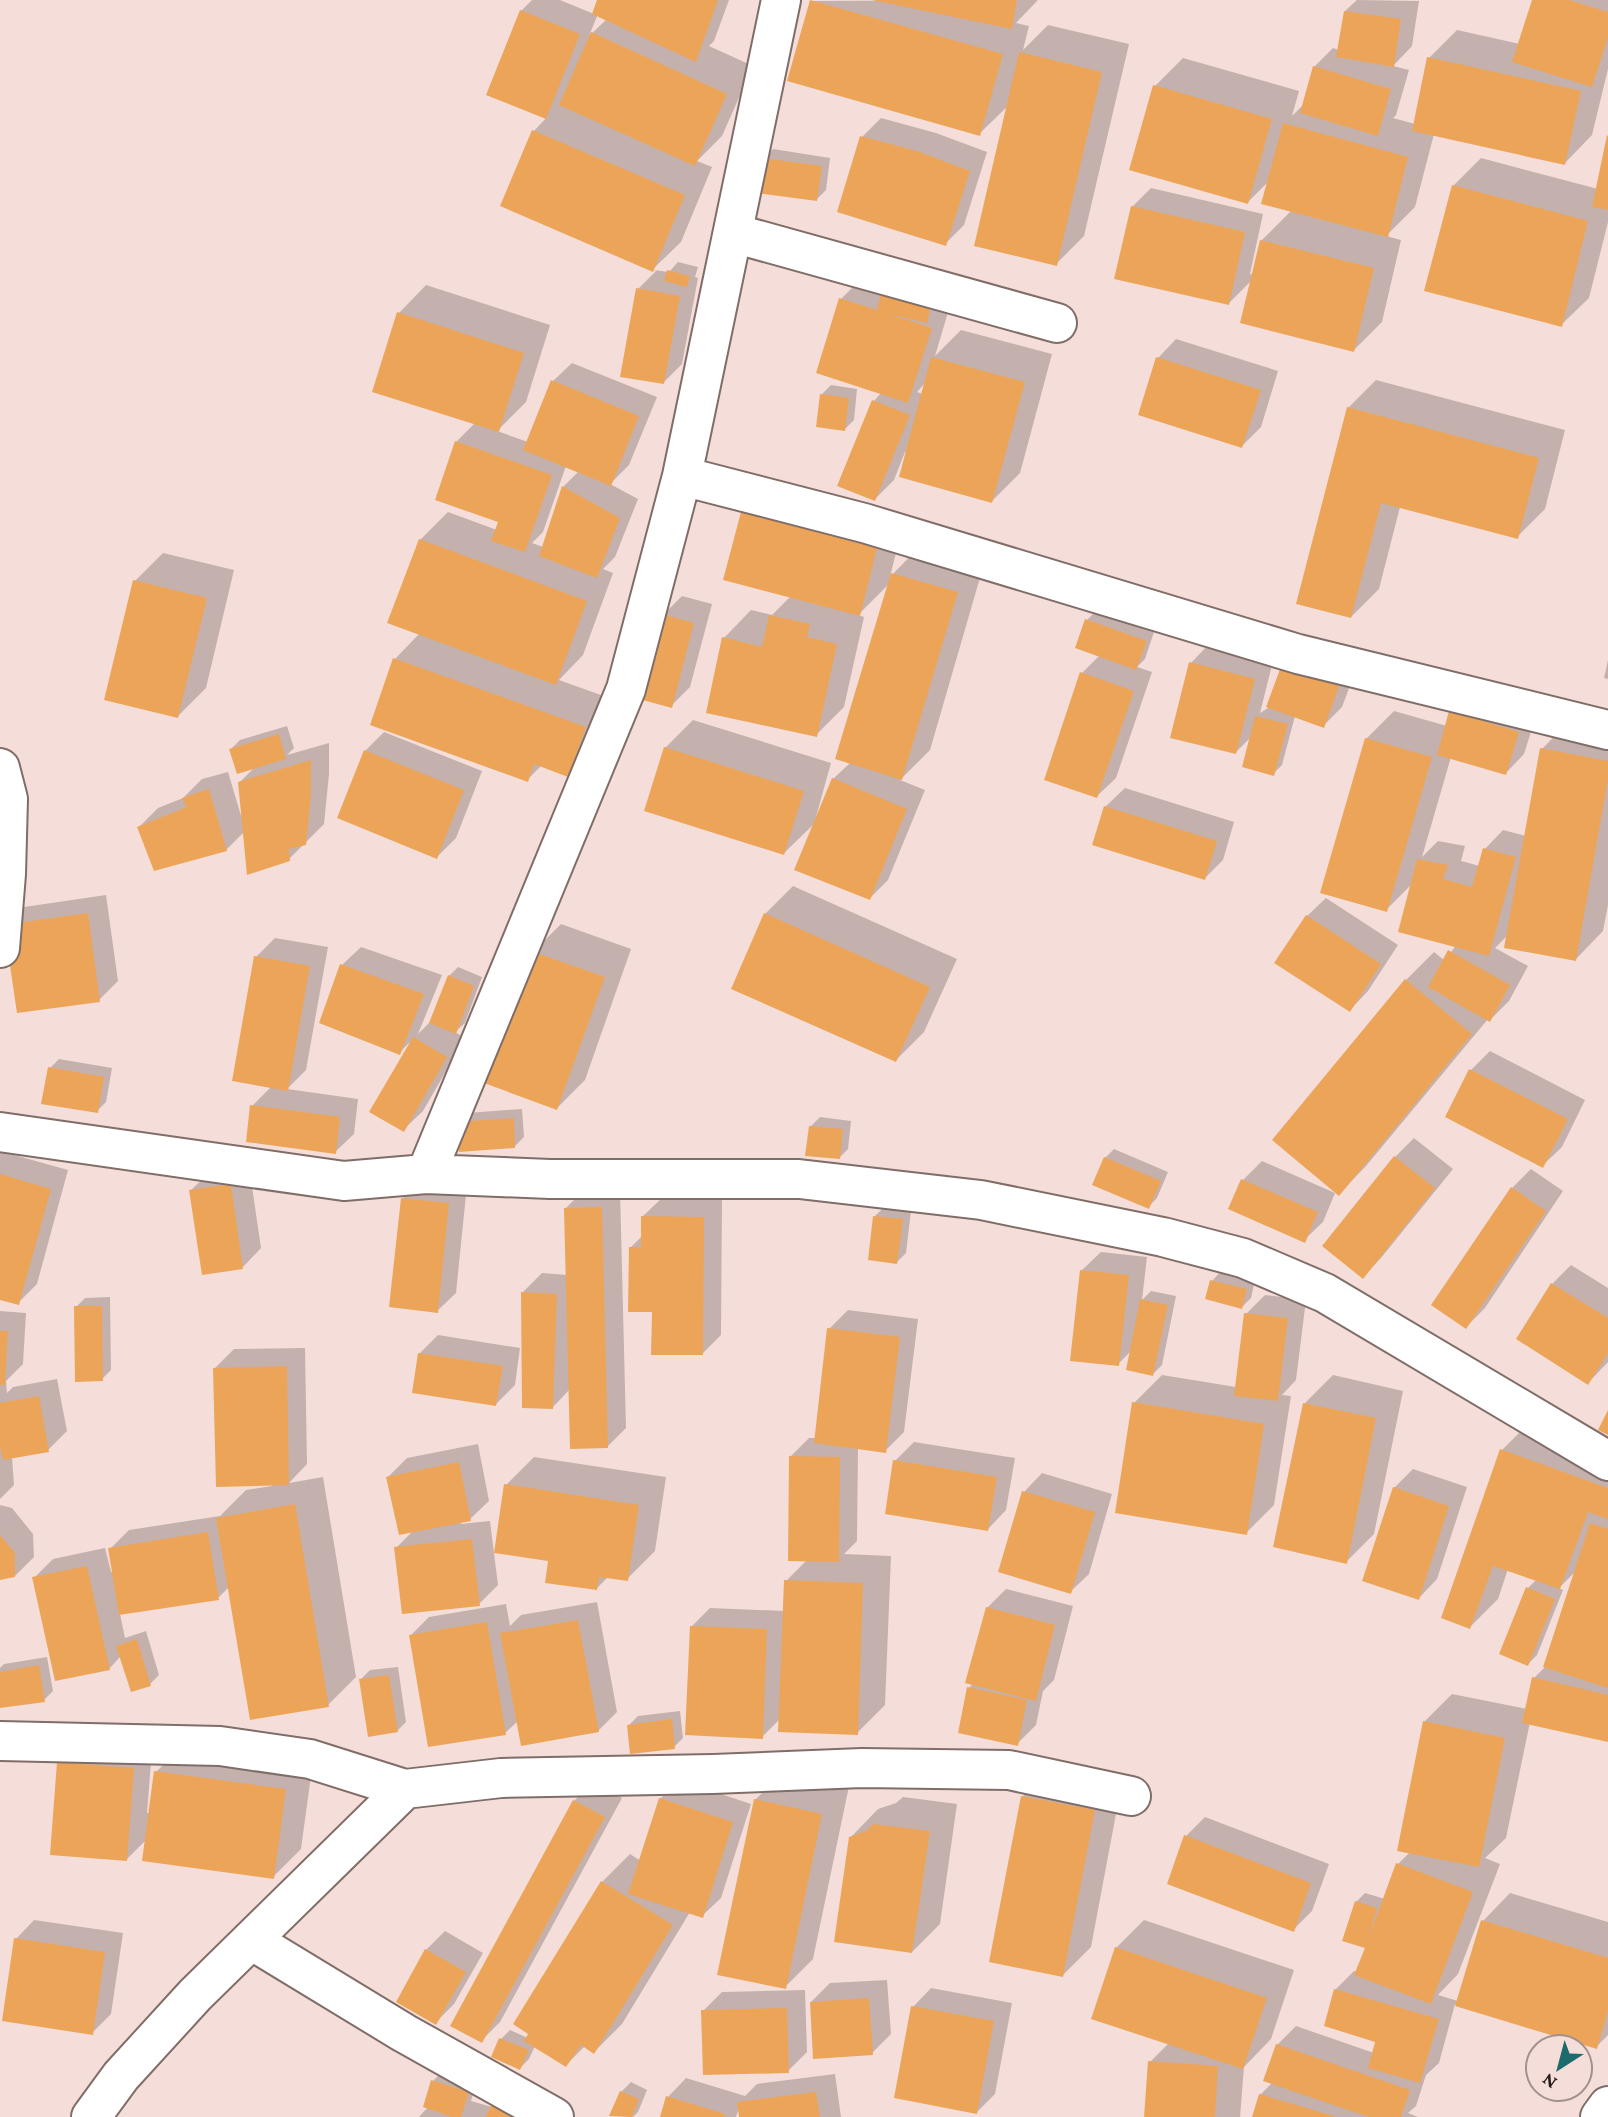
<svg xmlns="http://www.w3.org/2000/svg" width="1608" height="2117" font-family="'Crimson Pro',serif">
  <rect width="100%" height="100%" fill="#f5ded9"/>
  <!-- shadow -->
  <path fill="#0003" fill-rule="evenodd" d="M532 0H560L594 14 599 0H729L714 41 709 46 753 66 722 136 697 161 712 167 681 242 653 269 534 131 547 117 489 94 521 11ZM598 14 607 19 589 36Z
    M1038 0 1016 23 1029 26 1023 50 1048 25 1129 44 1084 236 1056 264 1008 106 979 134 812 1Z
    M1357 0 1419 1 1412 46 1393 66 1409 70 1396 115 1393 118 1415 124 1429 58 1457 30 1520 44 1533 0H1608V69L1592 135 1565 163 1434 134 1415 207 1386 236 1401 240 1382 322 1354 350 1252 280 1229 303 1132 207 1151 188 1263 214 1250 274 1253 275 1261 241 1292 210 1270 180 1248 202 1155 86 1183 58 1299 91 1292 116 1304 104 1314 67 1333 48 1339 50 1345 11Z
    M881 118 936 133 987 152 964 225 945 244 862 137Z
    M1608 138V222L1589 298 1561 325 1453 186 1481 158 1598 189Z
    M773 149 830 158 826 190 817 199 764 159Z
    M678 262 698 267 695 277 698 278 682 364 663 383 638 289 656 271 653 270 669 272Z
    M860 280 949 309 935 356 961 330 1052 354 1020 473 992 501 905 452 894 480 875 499 874 401 882 392 841 299ZM926 382 923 394 917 392Z
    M426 285 550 325 526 402 497 431 528 442 553 381 572 363 657 397 629 465 610 484 638 499 615 557 603 569 613 573 583 655 559 680 612 699 595 747 568 775 542 765 527 780 395 659 420 633V540L448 512 497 530 500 521 456 442 475 423 399 313ZM566 466 579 471 563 487 543 547 532 543 543 532Z
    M1176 339 1278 371 1261 427 1242 446 1158 358Z
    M1376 380 1565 430 1545 509 1517 537 1400 507 1379 589 1351 617 1348 408Z
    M831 385 857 389 854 420 845 429 822 394Z
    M770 485 904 520 890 577 920 546 984 564 930 750 900 780 925 790 888 880 870 898 833 779 851 762 890 583 858 615 864 617 844 707 816 735 724 638 751 610 772 615 791 596 742 513Z
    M163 553 234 570 206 688 178 716 135 581Z
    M682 596 712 604 690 687 671 706 663 615Z
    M1096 611 1154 632 1145 659 1137 667 1152 672 1116 778 1097 796 1082 673 1100 655 1087 620Z
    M1209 644 1273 661 1260 713 1268 708 1284 665 1357 667 1342 707 1323 726 1295 716 1282 765 1273 774 1251 737 1236 752 1191 663Z
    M1608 660V679L1604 678Z
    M1470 693 1537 713 1524 754 1506 773 1451 757 1422 857 1438 841 1465 846 1461 861 1480 866 1485 849 1503 830 1526 836 1542 749 1569 721 1608 728V905L1603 931 1576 959 1509 934 1495 948 1528 966 1509 1001 1490 1020 1488 1019 1366 1166 1339 1194 1406 980 1434 952 1445 961 1456 945 1412 884 1386 910 1366 739 1394 711 1447 726 1451 712Z
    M693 720 831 763 814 824 784 853 665 748Z
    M287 726 294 748 287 755 329 743V774L324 824 289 859 245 831 226 850 139 827 158 808 183 798 202 779 228 772 242 819 240 782 256 766 231 749 240 740Z
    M384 732 482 771 456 838 437 857 365 751Z
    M1125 788 1234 822 1223 860 1204 879 1094 844 1106 806Z
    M793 886 957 959 924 1032 896 1060 765 914Z
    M106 895 118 981 99 1000 5 926 24 907Z
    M1326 898 1398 945 1368 991 1350 1010 1307 916Z
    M561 924 631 949 585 1080 557 1108 533 952Z
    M275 938 328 947 306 1070 287 1089 358 1099 354 1134 335 1152 252 1106 271 1087 256 957Z
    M361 947 442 975 418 1034 431 1021 449 976 458 967 482 977 465 1023 455 1032 465 1038 423 1111 404 1129 411 1041 399 1053 342 965Z
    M1490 1051 1585 1100 1562 1147 1543 1165 1471 1070Z
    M59 1059 112 1068 106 1102 97 1111 50 1068Z
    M522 1109 524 1137 515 1146 461 1150 467 1113Z
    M820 1117 851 1121 848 1149 839 1158 810 1127Z
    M1414 1138 1453 1169 1381 1258 1363 1277 1324 1246 1395 1157Z
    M1114 1149 1168 1172 1157 1198 1148 1207 1105 1158Z
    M0 1151 68 1170 37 1284 18 1303 0 1298Z
    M1262 1161 1335 1193 1323 1222 1304 1240 1231 1208 1243 1180Z
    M249 1166 261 1248 243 1267 191 1190 210 1172Z
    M1531 1169 1563 1191 1485 1308 1466 1327 1512 1188Z
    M421 1180 467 1185 456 1293 437 1311 402 1199Z
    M620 1189 626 1428 607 1447 570 1389 553 1407 523 1292 542 1273 567 1275 565 1209 584 1190Z
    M662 1198H722L721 1335 702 1354 653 1311 630 1248 643 1235V1216Z
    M884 1207 911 1211 906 1253 897 1262 875 1216Z
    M1101 1252 1147 1257 1142 1300 1151 1291 1176 1296 1162 1365 1153 1374 1131 1351 1118 1364 1082 1270Z
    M1571 1265 1608 1288V1362L1588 1383 1519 1339 1552 1284Z
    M1221 1271 1255 1280 1251 1298 1242 1307 1212 1281Z
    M1265 1295 1306 1300 1296 1380 1282 1395 1291 1396 1274 1505 1246 1533 1134 1403 1162 1375 1236 1387 1246 1314Z
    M110 1297 111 1370 102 1379 76 1307 85 1298Z
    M848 1310 918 1319 904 1432 885 1451 858 1447 857 1541 844 1554 891 1556 885 1705 857 1733 781 1718 762 1737 691 1627 710 1608 785 1611 786 1581 807 1560 790 1457 809 1438H816L829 1329Z
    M0 1311 26 1313 23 1364 6 1381 7 1393 13 1387 57 1379 67 1431 48 1450 12 1457 14 1485 0 1499Z
    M438 1335 520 1348 515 1385 496 1404 419 1354Z
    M305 1348 307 1464 289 1483 323 1477 356 1677 328 1705 229 1587 218 1598 120 1614 125 1638 146 1631 159 1675 150 1684 121 1656 109 1669 34 1578 53 1559 105 1548 111 1572H114L110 1549 129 1530 220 1516 246 1490 272 1486 215 1368 234 1349Z
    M1333 1375 1403 1391 1374 1534 1346 1562 1305 1403Z
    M1530 1422 1608 1450V1740L1530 1722 1506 1838 1485 1858 1500 1864 1458 1974 1438 1995 1458 2001 1483 1921 1510 1893 1608 1922V2035L1596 2047 1455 2004 1439 2063 1426 2075 1416 2106 1408 2113 1418 2117H1254L1260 2095 1273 2082 1277 2045 1296 2026 1374 2053 1378 2040 1335 1990 1354 1971 1357 1972 1367 1946 1356 1902 1365 1893 1385 1899 1398 1864 1410 1852 1424 1722 1452 1694 1527 1709 1534 1678 1546 1666 1576 1571 1559 1588 1563 1590 1537 1655 1528 1664V1588L1537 1579 1508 1569 1498 1599 1470 1627 1502 1450Z
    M914 1442 1015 1458 1006 1510 988 1529 895 1461Z
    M478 1444 489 1501 470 1519 460 1521 461 1524 490 1521 498 1585 479 1604 396 1548 414 1530 388 1477 407 1458Z
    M534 1457 666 1477 655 1551 627 1579 609 1576 596 1589 550 1560 506 1485Z
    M1413 1469 1467 1487 1437 1579 1419 1598 1394 1488Z
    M1042 1473 1112 1494 1089 1574 1070 1592 1024 1492Z
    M0 1505 12 1508 33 1534 34 1557 15 1576 0 1578Z
    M1006 1589 1073 1606 1054 1680 1043 1691 1036 1725 1017 1744 969 1688 973 1683 987 1608Z
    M597 1602 617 1712 598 1731 518 1721 505 1733 410 1636 429 1617 506 1604 510 1626 521 1615Z
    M47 1657 53 1691 44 1700 0 1701V1668L4 1664Z
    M398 1667 406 1722 397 1731 361 1679 370 1670Z
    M680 1711 683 1738 674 1747 629 1725 638 1716Z
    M78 1744 152 1750 147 1813H150L156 1772 184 1744 313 1761 301 1849 273 1877 147 1839 126 1860 59 1763Z
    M1051 1769 1122 1782 1091 1947 1063 1975 1023 1796Z
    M783 1772 849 1786 813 1959 785 1987 755 1800Z
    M679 1780 751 1804 721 1898 702 1916 690 1912 622 2024 594 2052 585 2046 566 2065 535 2046 529 2059 520 2068 501 2039 510 2030 528 2038 602 1882 630 1854 641 1861 660 1799Z
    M593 1782 622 1798 500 2022 482 2040 452 2025 574 1801Z
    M903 1797 957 1804 940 1924 912 1952 850 1838 878 1809 896 1803Z
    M1205 1817 1329 1864 1312 1911 1293 1930 1186 1836Z
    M34 1920 123 1933 111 2014 92 2033 16 1939Z
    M1144 1920 1294 1970 1271 2039 1244 2067 1240 2117H1146L1150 2062 1169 2043 1116 1948Z
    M445 1931 483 1953 454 2004 435 2023 426 1950Z
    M887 1980 891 2034 872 2053 811 2002 830 1983Z
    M931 1988 1012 2003 995 2094 976 2113 913 2007Z
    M805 1990 807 2052 788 2071 703 2011 722 1992Z
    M442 2072 476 2083 471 2101 492 2107 546 2117H419L428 2107 433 2081Z
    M835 2074 841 2117H740L739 2108 736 2117H661L668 2097 686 2078 745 2096 757 2084Z
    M631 2082 647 2090 638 2112 633 2117 612 2115 621 2092Z"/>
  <!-- building -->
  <path fill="#eca558" d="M597 0H718L696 62 592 14Z
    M810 0 1003 54 980 136 787 81Z
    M872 0H1017L1012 29Z
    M1532 0H1569L1608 12V37L1592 87 1512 62Z
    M520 10 580 34 546 119 486 95Z
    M1344 11 1401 19 1394 67 1336 57Z
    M591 32 727 94 695 166 559 105Z
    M1019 52 1102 72 1057 266 974 246Z
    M1427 57 1581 91 1565 165 1412 131Z
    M1313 66 1391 89 1378 136 1300 113Z
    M1153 85 1272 119 1248 204 1129 170Z
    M1283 123 1408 157 1388 237 1261 204Z
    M532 130 685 195 653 272 500 206Z
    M1607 135 1608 136V210L1592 207Z
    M860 136 917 151 970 171 946 246 837 212Z
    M762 158 822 166 817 201 757 193Z
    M1452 185 1588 221 1562 327 1424 291Z
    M1131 206 1245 232 1229 305 1114 279Z
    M1260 240 1374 268 1354 352 1240 323Z
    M667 270 690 276 687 287 664 281Z
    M636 288 680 296 664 384 620 377Z
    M881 293 931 306 927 323 889 314 932 328 908 403 816 373 839 298 877 310Z
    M397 312 524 353 499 432 372 392Z
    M931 357 1025 382 992 503 899 477Z
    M1156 357 1261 390 1242 448 1138 415Z
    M551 380 639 416 611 486 523 450Z
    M820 394 849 398 845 431 816 427Z
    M872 400 910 415 875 501 837 486Z
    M1347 407 1539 458 1518 539 1381 503 1351 618 1296 604Z
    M455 441 552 475 525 552 491 541 498 522 435 500Z
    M562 486 620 518 597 578 539 556Z
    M741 512 877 548 860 616 723 580Z
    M419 539 587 601 556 685 387 623Z
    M891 573 958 592 902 780 835 759Z
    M133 580 207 598 178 718 104 700Z
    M662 614 694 623 672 708 639 699Z
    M769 615 810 624 807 637 837 644 817 737 706 713 722 637 762 647Z
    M1085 619 1147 641 1136 670 1075 648Z
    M393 658 586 727 568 777 534 764 528 782 370 725Z
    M1189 662 1255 679 1236 754 1170 738Z
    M1282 664 1339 686 1324 728 1266 707Z
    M1080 672 1134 691 1097 798 1044 780Z
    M1449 711 1519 732 1506 775 1437 755Z
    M1255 716 1288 724 1274 776 1242 767Z
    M279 734 286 759 237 774 229 749Z
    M1365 738 1432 757 1387 912 1320 893Z
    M664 747 804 791 784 855 644 811Z
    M1540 748 1608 761V779L1576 961 1504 948Z
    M364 750 464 790 437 859 337 818Z
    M311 760V794L306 845 289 849 290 861 247 875 238 782Z
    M832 778 907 809 870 900 794 870Z
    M209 789 227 851 154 871 137 827 187 807 182 798Z
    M1104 806 1217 841 1205 880 1092 845Z
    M1483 848 1516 857 1489 956 1398 932 1417 859 1448 865 1443 879 1472 887Z
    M88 913 100 1002 17 1013 4 925Z
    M764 913 930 987 896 1062 731 989Z
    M1306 915 1381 964 1350 1012 1274 963Z
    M1448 950 1510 985 1490 1022 1428 987Z
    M531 951 605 977 557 1110 484 1083Z
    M254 956 310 966 288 1091 232 1081Z
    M340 964 424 994 400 1055 319 1023Z
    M448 975 474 986 456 1034 429 1023Z
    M1405 979 1472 1034 1339 1196 1272 1140Z
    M413 1037 447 1057 404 1132 369 1112Z
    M48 1067 104 1077 98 1113 41 1104Z
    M1469 1069 1568 1119 1543 1168 1445 1117Z
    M250 1105 340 1117 336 1154 246 1142Z
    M514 1118 515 1148 459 1152 456 1122Z
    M809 1126 843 1129 840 1159 805 1156Z
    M1394 1156 1435 1188 1363 1279 1322 1246Z
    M1104 1157 1161 1181 1149 1209 1092 1185Z
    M0 1174 51 1189 19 1305 0 1300Z
    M1241 1179 1318 1212 1305 1243 1228 1209Z
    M231 1184 243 1269 202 1275 189 1190Z
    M1511 1187 1546 1211 1466 1329 1431 1305Z
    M401 1198 449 1203 438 1313 389 1307Z
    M602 1207 608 1448 570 1449 564 1208Z
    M641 1216 704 1217 703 1355H651L652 1312H628L629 1247H641Z
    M873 1216 903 1219 897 1264 868 1260Z
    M1080 1270 1129 1275 1119 1366 1070 1361Z
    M1210 1280 1247 1289 1242 1309 1205 1299Z
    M1551 1283 1608 1318V1353L1588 1385 1516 1339Z
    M521 1292 557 1294 553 1409 522 1408Z
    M1140 1299 1168 1305 1153 1376 1126 1370Z
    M74 1306H102L103 1381 75 1382Z
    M1244 1313 1288 1318 1278 1401 1234 1396Z
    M827 1328 900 1337 886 1453 814 1443Z
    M0 1331H8L5 1385H0Z
    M418 1353 503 1366 496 1406 412 1393Z
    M287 1366 289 1485 216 1487 213 1368Z
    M39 1396 49 1452 3 1460 0 1446V1403Z
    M1132 1402 1264 1424 1247 1535 1115 1513Z
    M1303 1403 1376 1418 1347 1564 1273 1547Z
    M1608 1410V1435L1598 1430Z
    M1500 1449 1608 1488V1519L1588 1512 1560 1589 1493 1566 1470 1629 1441 1618Z
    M789 1456 840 1457 839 1562 788 1561Z
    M893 1460 997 1477 988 1531 885 1514Z
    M459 1462 471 1521 399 1535 386 1477Z
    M504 1484 639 1505 628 1581 599 1577 597 1590 545 1583 548 1561 494 1553Z
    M1393 1487 1449 1506 1419 1600 1362 1581Z
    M1022 1491 1095 1512 1071 1594 998 1572Z
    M295 1504 329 1707 250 1720 216 1518Z
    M1590 1523 1608 1529V1688L1543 1667Z
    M208 1532 219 1600 119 1615 108 1548Z
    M0 1535 15 1553V1577L0 1580Z
    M472 1539 480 1606 402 1614 394 1547Z
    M87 1566 110 1670 55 1681 32 1577Z
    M784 1580 863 1583 858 1735 778 1732Z
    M1526 1587 1555 1599 1528 1666 1499 1654Z
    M986 1607 1055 1625 1036 1701 965 1683Z
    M578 1620 599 1732 521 1746 500 1633Z
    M487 1622 506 1735 428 1747 409 1635Z
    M690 1626 767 1629 763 1739 685 1735Z
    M137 1639 151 1686 131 1692 116 1646Z
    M39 1665 45 1702 0 1708V1672Z
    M389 1675 398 1732 368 1737 359 1679Z
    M1532 1677 1608 1695V1742L1522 1723Z
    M967 1687 1027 1700 1018 1746 958 1733Z
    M672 1719 675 1749 630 1754 627 1725Z
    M1423 1721 1505 1738 1479 1867 1397 1851Z
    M57 1762 134 1768 127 1861 50 1855Z
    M154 1771 286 1789 274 1879 142 1861Z
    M1021 1796 1095 1810 1063 1977 989 1962Z
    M659 1798 733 1822 703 1918 628 1894Z
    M754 1799 822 1814 786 1989 717 1975Z
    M573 1800 605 1817 482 2043 450 2026Z
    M873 1824 930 1831 912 1953 834 1942 849 1837 866 1831Z
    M1184 1835 1311 1883 1294 1932 1167 1884Z
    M1396 1863 1473 1892 1431 2004 1354 1975 1365 1948 1342 1941 1355 1901 1377 1908 1369 1937Z
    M601 1881 673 1925 594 2054 581 2045 566 2067 524 2041 528 2034 513 2024Z
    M1481 1920 1608 1958V2010L1597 2049 1455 2006Z
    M14 1938 105 1952 93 2035 2 2021Z
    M1115 1947 1267 1998 1243 2069 1091 2019Z
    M425 1949 466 1972 436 2025 396 2002Z
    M1334 1989 1439 2019 1420 2083 1368 2068 1375 2042 1324 2026Z
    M869 1998 873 2055 813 2059 810 2002Z
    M911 2006 994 2021 977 2114 894 2098Z
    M787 2008 789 2073 703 2075 701 2010Z
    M499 2038 529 2050 520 2070 491 2057Z
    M1276 2044 1410 2090 1401 2117H1369L1263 2081Z
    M1148 2061 1218 2066 1215 2117H1144Z
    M431 2080 469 2092 461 2117H452L423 2107Z
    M620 2091 639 2099 632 2117 609 2116Z
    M816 2092 820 2117H739L737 2102Z
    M1259 2094 1334 2116V2117H1252Z
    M666 2096 725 2114 724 2117H660Z
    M493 2103 520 2117H485Z"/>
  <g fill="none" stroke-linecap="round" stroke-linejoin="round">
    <defs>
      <path id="minor" d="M733 233 1057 323
        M682 476 864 523 1298 654 1608 730
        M0 768 8 799 6 874 0 948
        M0 1132 344 1181 426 1174 550 1179H799L981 1200 1163 1237 1243 1258 1325 1293 1608 1461
        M426 1174 626 689 682 476 781 0
        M0 1741 220 1746 310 1759 405 1789 501 1778 713 1774 862 1768 1009 1770 1131 1796
        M251 1940 404 2033 554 2117
        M91 2117 121 2076 195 1995 405 1789
        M1600 2117 1608 2106"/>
    </defs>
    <!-- minor casing -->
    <use href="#minor" stroke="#806d68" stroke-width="42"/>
    <!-- minor -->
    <use href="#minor" stroke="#fff" stroke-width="38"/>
  </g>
  <!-- north arrow -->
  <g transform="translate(1559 2068) rotate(216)"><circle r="33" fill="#f5ded9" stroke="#a2918d" stroke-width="2"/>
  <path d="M0-5L12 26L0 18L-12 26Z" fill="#1e6b6d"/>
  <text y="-10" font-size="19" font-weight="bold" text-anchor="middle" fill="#251d1b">N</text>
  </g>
</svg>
